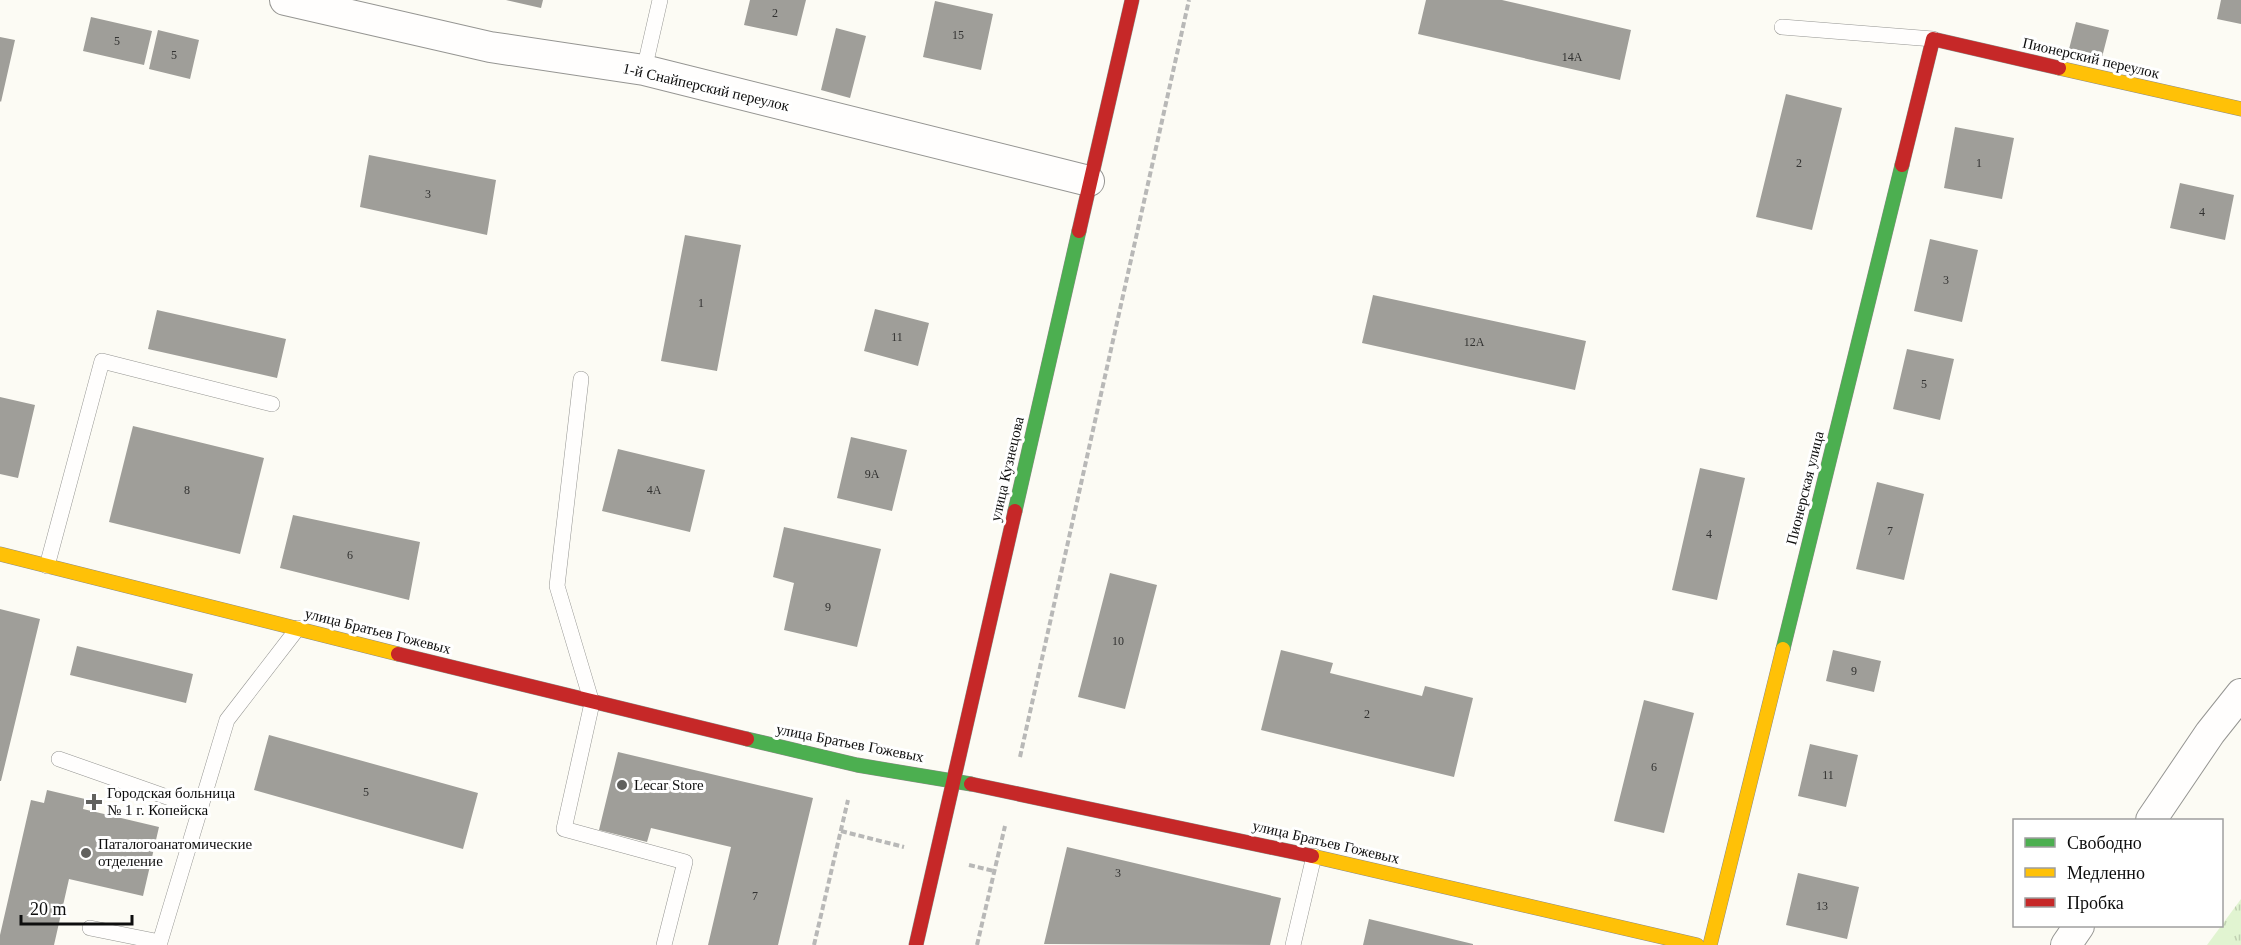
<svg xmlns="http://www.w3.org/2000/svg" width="2241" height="945" font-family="Georgia,serif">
  <defs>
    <pattern id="grass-tufts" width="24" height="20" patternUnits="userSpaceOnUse" patternTransform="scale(1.5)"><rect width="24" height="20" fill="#e1f4d1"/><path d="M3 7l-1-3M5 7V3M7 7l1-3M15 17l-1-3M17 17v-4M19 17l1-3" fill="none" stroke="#c0d0b2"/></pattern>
  </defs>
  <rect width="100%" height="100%" fill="#fcfbf4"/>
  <!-- grass -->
  <path fill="url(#grass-tufts)" d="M2241 899V945H2207Z"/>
  <!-- building -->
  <path fill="#9f9e99" d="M506 0H543L541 8Z
    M750 0H806L797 36 744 25Z
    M1426 0H1502L1631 30 1620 80 1418 34Z
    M2221 0H2241V24L2217 19Z
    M935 1 993 14 981 70 923 57Z
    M91 17 152 31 144 65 83 51Z
    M2076 22 2109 30 2101 61 2068 53Z
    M836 28 866 36 850 98 821 90Z
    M158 30 199 40 190 79 149 69Z
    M0 37 15 40 1 102 0 101Z
    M1786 94 1842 108 1812 230 1756 217Z
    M1955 127 2014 138 2002 199 1944 188Z
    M369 155 496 180 487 235 360 207Z
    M2180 183 2234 195 2225 240 2170 228Z
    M685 235 741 245 717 371 661 361Z
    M1930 239 1978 250 1962 322 1914 311Z
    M1373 295 1586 341 1575 390 1362 343Z
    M875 309 929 323 918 366 864 351Z
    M157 310 286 339 277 378 148 349Z
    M1907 349 1954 359 1940 420 1893 409Z
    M0 397 35 405 18 478 0 474Z
    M133 426 264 458 240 554 109 522Z
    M851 437 907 450 892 511 837 498Z
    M618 449 705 470 690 532 602 511Z
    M1700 468 1745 478 1717 600 1672 590Z
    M1877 482 1924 494 1904 580 1856 569Z
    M293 515 420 542 409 600 280 568Z
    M784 527 881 549 857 647 784 630 794 583 773 577Z
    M1110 573 1157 585 1125 709 1078 697Z
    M0 609 40 619 1 781H0Z
    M77 646 193 674 186 703 70 675Z
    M1281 650 1333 663 1330 673 1422 696 1425 686 1473 698 1454 777 1261 730Z
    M1833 650 1881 661 1874 692 1826 681Z
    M1644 700 1694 713 1664 833 1614 821Z
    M269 735 478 793 463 849 254 790Z
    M1810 744 1858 755 1846 807 1798 796Z
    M618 752 813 798 778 945H708L731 847 651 828 647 842 599 830Z
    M47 790 85 799 83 809 159 827 143 896 69 879 54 945H0V935L31 800 44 803Z
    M1067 847 1281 898 1270 945 1044 944Z
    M1798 873 1859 887 1847 939 1786 925Z
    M1369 919 1473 944V945H1363Z"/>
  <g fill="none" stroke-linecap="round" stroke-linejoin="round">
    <defs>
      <path id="lane" d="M1782 27 1933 39
        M644 70 660 0
        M581 379 557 586 592 703 564 829 685 862 664 945
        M47 566 102 361 272 404
        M59 759 201 809
        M90 928 160 942 227 720 298 628
        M1293 945 1314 856"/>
      <path id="street" d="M285 0 490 47 644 70 1089 181
        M2151 820 2210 733 2241 694
        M2066 945 2079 926"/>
      <path id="fast" d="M1015 511 1079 231
        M1783 649 1902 165
        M747 739 857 765 971 784"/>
      <path id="slow" d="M2059 68 2241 109
        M0 554 398 654
        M1312 856 1697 945
        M1710 945 1783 649"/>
      <path id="jam" d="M1902 165 1933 39 2059 68
        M1079 231 1132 0
        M398 654 747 739
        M971 784 1312 856
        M916 945 1015 511"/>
    </defs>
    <!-- lane casing -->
    <use href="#lane" stroke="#959592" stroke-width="16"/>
    <!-- street casing -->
    <use href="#street" stroke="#959592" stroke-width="32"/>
    <!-- fast casing -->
    <use href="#fast" stroke="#8c8b88" stroke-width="15"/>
    <!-- slow casing -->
    <use href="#slow" stroke="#8c8b88" stroke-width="15"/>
    <!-- jam casing -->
    <use href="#jam" stroke="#8c8b88" stroke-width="15"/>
    <!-- path -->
    <path stroke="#b8b8b7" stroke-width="4" stroke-dasharray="6 3" stroke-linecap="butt" d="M1020 757 1189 0
      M841 831 904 847
      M969 865 994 871
      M814 945 848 800
      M977 945 1005 826"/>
    <!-- lane -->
    <use href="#lane" stroke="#fffefd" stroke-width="15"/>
    <!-- street -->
    <use href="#street" stroke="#fffefd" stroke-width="30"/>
    <!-- fast -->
    <use href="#fast" stroke="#4caf50" stroke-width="14"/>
    <!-- slow -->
    <use href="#slow" stroke="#ffc107" stroke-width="14"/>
    <!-- jam -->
    <use href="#jam" stroke="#c62828" stroke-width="14"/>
  </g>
  <!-- markers -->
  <g fill="#61615e" stroke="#fff" stroke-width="2">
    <circle cx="622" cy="785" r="6"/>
    <path d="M91 793h6v6h6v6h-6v6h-6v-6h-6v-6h6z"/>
    <circle cx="86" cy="853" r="6"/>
  </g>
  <g text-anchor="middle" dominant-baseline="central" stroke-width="6" stroke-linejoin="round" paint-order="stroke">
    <!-- number labels -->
    <g font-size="12" fill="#323231">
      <text x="775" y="13">2</text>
      <text x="958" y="35">15</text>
      <text x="117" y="41">5</text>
      <text x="174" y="55">5</text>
      <text x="1572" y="57">14А</text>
      <text x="1799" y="163">2</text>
      <text x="1979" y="163">1</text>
      <text x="428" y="194">3</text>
      <text x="2202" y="212">4</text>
      <text x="1946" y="280">3</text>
      <text x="701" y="303">1</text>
      <text x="897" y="337">11</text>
      <text x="1474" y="342">12А</text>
      <text x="1924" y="384">5</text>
      <text x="872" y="474">9А</text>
      <text x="187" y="490">8</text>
      <text x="654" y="490">4А</text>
      <text x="1890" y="531">7</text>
      <text x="1709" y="534">4</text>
      <text x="350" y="555">6</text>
      <text x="828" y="607">9</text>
      <text x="1118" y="641">10</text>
      <text x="1854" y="671">9</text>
      <text x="1367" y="714">2</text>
      <text x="1654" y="767">6</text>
      <text x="1828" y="775">11</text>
      <text x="366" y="792">5</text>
      <text x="1118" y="873">3</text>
      <text x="755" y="896">7</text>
      <text x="1822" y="906">13</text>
    </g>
    <!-- street labels -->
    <g font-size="15" fill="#0e0e0e" stroke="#fff">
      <text transform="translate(2091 58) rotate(13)">Пионерский переулок</text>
      <text transform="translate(706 87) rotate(13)">1-й Снайперский переулок</text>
      <text transform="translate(1007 469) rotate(-77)">улица Кузнецова</text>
      <text transform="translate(1805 488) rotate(-76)">Пионерская улица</text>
      <text transform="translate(378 631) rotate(14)">улица Братьев Гожевых</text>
      <text transform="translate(850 743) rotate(11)">улица Братьев Гожевых</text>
      <text transform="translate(1326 842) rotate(13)">улица Братьев Гожевых</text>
    </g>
    <!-- poi labels -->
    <g font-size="15" fill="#0e0e0e" stroke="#fff" text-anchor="start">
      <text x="634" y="785">Lecar Store</text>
      <text x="107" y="793">Городская больница<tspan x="107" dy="17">№ 1 г. Копейска</tspan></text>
      <text x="98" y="844">Паталогоанатомические<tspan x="98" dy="17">отделение</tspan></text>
    </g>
  </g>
  <!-- legend -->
  <rect x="2013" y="819" width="210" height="108" fill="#ffffff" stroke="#9f9f9f" stroke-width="1.5"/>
  <rect x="2025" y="838" width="30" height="9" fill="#4caf50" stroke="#9f9f9f" stroke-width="1.5"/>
  <text x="2067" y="849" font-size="18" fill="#0e0e0e">Свободно</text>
  <rect x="2025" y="868" width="30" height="9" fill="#ffc107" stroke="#9f9f9f" stroke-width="1.5"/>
  <text x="2067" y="879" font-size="18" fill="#0e0e0e">Медленно</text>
  <rect x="2025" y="898" width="30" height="9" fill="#c62828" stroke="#9f9f9f" stroke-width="1.5"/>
  <text x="2067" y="909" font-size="18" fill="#0e0e0e">Пробка</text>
  <!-- scale -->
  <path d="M21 915v9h111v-9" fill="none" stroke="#0e0e0e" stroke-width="3"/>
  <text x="30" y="915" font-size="18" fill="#0e0e0e" stroke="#ffffff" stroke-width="4.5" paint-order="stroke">20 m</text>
</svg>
